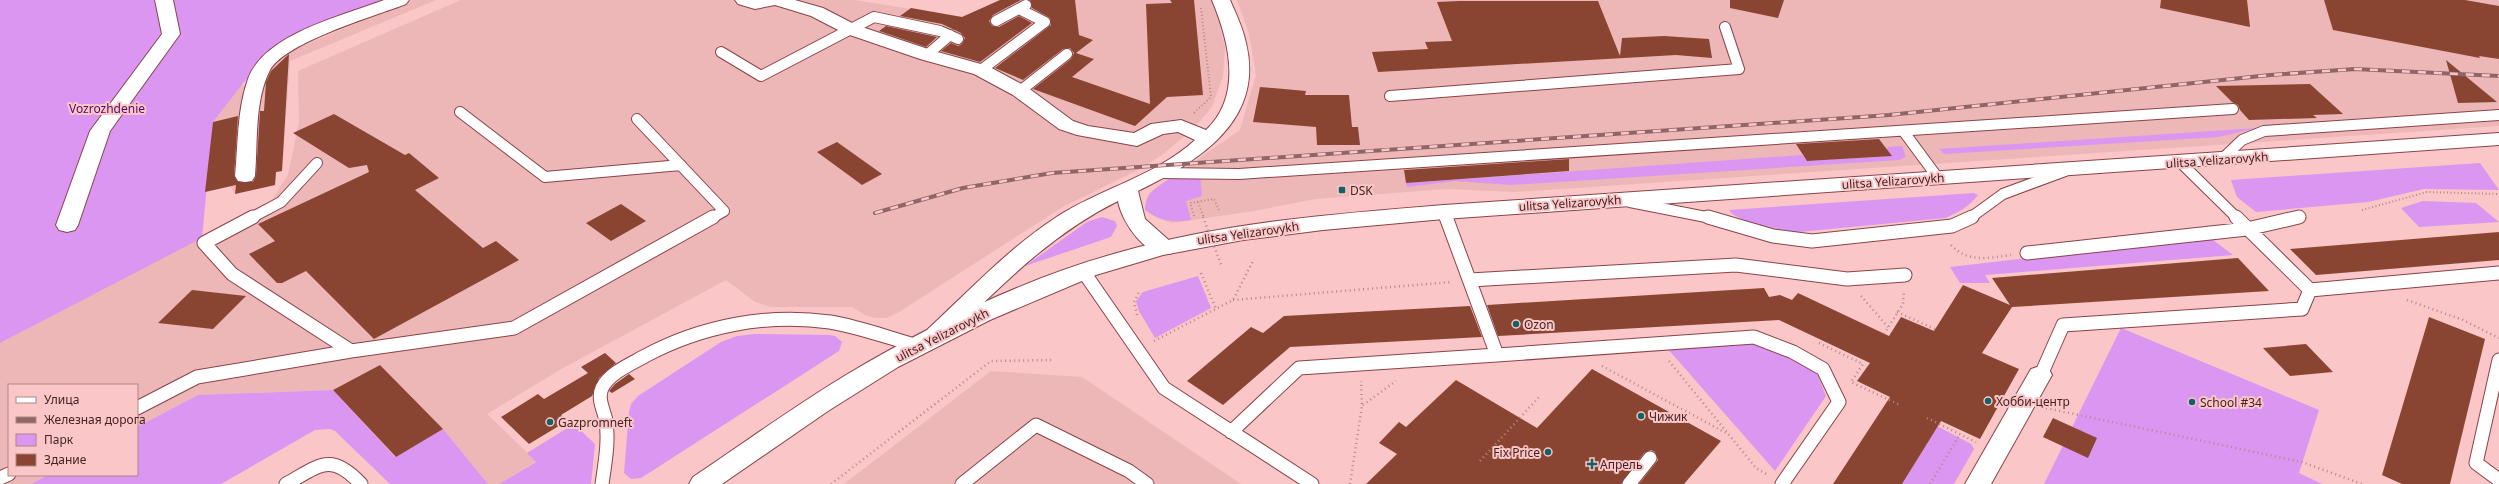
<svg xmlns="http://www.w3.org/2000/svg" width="2499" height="484" font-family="'Noto Sans',sans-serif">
  <rect width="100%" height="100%" fill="#fac6c7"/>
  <!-- built -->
  <path fill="#edb6b7" d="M412 0H436L290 61 282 171 276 172 275 185 235 194 230 186 205 192 213 122 241 86 266 80 268 68 281 55Z
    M461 0H854L962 17 1000 0H1213L1225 47 1223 76 1212 107 1195 127 1162 155 1140 169 1061 208 899 312 886 318H875L865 315 852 307H771L755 302 726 280 563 368 487 414 536 461 499 484H488L443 429 380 365 333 390 198 395 137 427V385H9V475H48L31 484H0V343L272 200 288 175 299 122 298 71Z
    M1237 0H2499V126L1515 192 1446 189 1315 199 1254 211 1172 223 1157 218 1145 210 1146 200 1149 193 1240 130 1256 75 1249 34Z
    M991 371 1082 377 1241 484H844Z"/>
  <!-- green -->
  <path fill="#da96f0" d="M0 0H390L262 60 241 86 213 122 202 238 0 343Z
    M2258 128 2218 137 1944 154 1939 149Z
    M1902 146 1906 157 1899 160 1511 185 1455 181 1407 187 1406 183 1802 155 1807 161 1891 156 1886 149 1888 147Z
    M2480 163 2499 190 2424 189 2368 202 2256 212 2237 197 2231 180Z
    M1175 175 1200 176 1202 196 1186 201 1191 220C1172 223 1161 221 1145 210 1146 190 1161 185 1175 175Z
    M1974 193 1978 195C1968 207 1960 212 1945 218L1799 232C1785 231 1735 222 1729 210Z
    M2423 201 2476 203 2499 222 2419 227 2401 208Z
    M1102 217 1115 221 1117 226 1111 237 1025 266 1087 222Z
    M2209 237 2233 255 1985 275 1990 283H1960L1950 267Z
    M1198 276 1211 308 1155 338 1139 311 1136 301 1143 292Z
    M2121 328 2319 410 2299 473 2322 484H2044Z
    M755 334 829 335 835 336 842 342 839 351 641 478 631 479 624 473 629 412 631 404 638 396 721 342 737 336Z
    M1755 341 1816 371 1826 396 1775 471 1667 348Z
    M333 390 395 457 443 429 488 484H390L335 431 330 429 315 430 221 484H31L48 475H137V427L198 395Z
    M574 424 595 444 591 484H499L536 462 527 453Z
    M1937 426 1971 444 1974 449 1954 484H1902Z"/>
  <!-- building -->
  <path fill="#894531" d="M1000 0H1021L993 15 989 21 992 26 999 27 1019 16 1032 23 980 62 941 51 951 43 958 46 962 44 965 38 961 33 942 24 900 16 911 8 962 17Z
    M1030 0H1075L1079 35 1093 40 1076 53 1094 59 1072 77 1150 104 1146 4 1172 3 1170 0H1194L1203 95 1167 97 1135 126 1033 89 1071 59 1074 53 1070 48 1063 49 1023 80 995 68 1051 25 1050 18 1032 8Z
    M1730 0H1784L1778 18 1730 8Z
    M2161 0H2247L2250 27 2160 8Z
    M2324 0H2465L2499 6V59L2479 56 2480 58 2333 30Z
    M1459 1H1598L1620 56 1622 38 1664 36 1709 39 1712 58 1676 55 1378 72 1372 52 1428 49 1425 42 1452 41 1437 2Z
    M886 26 937 37 926 47 879 31Z
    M289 54 282 171 276 172 275 185 235 194 236 185 205 192 213 122 238 116 234 176 238 182H253L256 176 260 111H264L266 82 271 71Z
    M2446 60 2497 102 2458 103Z
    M2310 84 2343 114 2313 115 2317 118 2249 120 2240 110 2238 105 2232 102 2216 86Z
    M1260 87 1306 91 1305 95H1349L1352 127H1358L1360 145H1317L1316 127 1253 122Z
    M334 114 405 155 409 153 439 178 415 190 483 248 496 241 519 260 374 339 306 271 282 283H277L249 254 275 241 258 224 369 172 367 165 349 168 293 133Z
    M1879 139 1892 156 1807 161 1796 144Z
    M837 142 882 174 862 185 817 152Z
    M1569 159V171L1406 183 1404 170Z
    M621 204 646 221 611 241 586 223Z
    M2499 232V260L2316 275 2290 249Z
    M2238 258 2269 291 2012 307 1982 353 2019 369 1980 439 1941 421 1902 484H1833L1890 397 1857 381 1870 363 1779 320 1498 336 1487 305 1764 288 1769 297 1780 295 1792 300 1798 293 1889 336 1901 317 1934 331 1963 285 2010 305 1992 278Z
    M192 290 246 296 213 329 158 323Z
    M1470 306 1482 337 1290 347 1223 405 1187 381 1251 327 1263 333 1284 316Z
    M2429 317 2485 339 2450 484H2402L2382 475Z
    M2306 344 2333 372 2290 376 2263 348Z
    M605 353 616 363 599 378 592 396 561 415 567 421 529 444 501 417 538 394 544 399 588 373 581 367Z
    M380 365 443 429 396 457 333 390Z
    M1592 369 1721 441 1684 484H1639L1658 460 1655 452 1651 450 1644 453 1621 484H1366L1397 454 1379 443 1399 422 1406 427 1456 380 1537 428Z
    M629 374 635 379 612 393 609 391 615 384Z
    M2053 418 2097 438 2088 458 2043 437Z"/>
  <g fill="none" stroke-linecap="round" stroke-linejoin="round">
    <defs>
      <path id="lane-far1" d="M996 21 1026 5
        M721 52 761 76 874 17 940 31 958 39
        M927 55 950 35
        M981 70 1045 22 1019 9
        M1020 91 1067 54
        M1390 96 1739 69 1725 27
        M460 112 545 177 681 165
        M637 119 724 211 712 218
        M1904 132 1938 178
        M2222 159 2242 140 2264 131 2499 115
        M2180 162 2237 218
        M1160 173 1239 174 2233 109
        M1630 202 1711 218
        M1444 212 1446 218
        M251 218 281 202 317 163
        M1970 218 2003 194 2065 171
        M2295 218 2299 217"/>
      <path id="lane" d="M253 217 204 243 232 274 351 351
        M1446 217 1497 355 1754 337 1793 352 1823 369 1839 402 1782 484
        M1708 217 1773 236 1812 241 1952 226 1972 217
        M2236 217 2310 290
        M2027 253 2247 229 2299 217
        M1083 271 1164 388 1312 484
        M1470 280 1736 265 1847 279 1905 275
        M2499 360 2476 463 2499 480
        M2044 368 2063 325 2302 309 2310 290 2499 273
        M137 408 197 377 351 351 514 328 713 217
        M1231 432 1299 368 1497 355
        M0 478 9 474
        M286 484C320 465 331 452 361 484
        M602 484C605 463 609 442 606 421 604 410 597 399 602 388 609 373 631 364 645 356 701 326 767 313 830 322 860 327 889 338 918 346
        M962 484 1036 425 1129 471 1147 484
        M1629 484 1650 458"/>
      <path id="street" d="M155 0H173L180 34 110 131 78 225 75 230 67 232 59 230 56 225 90 131 162 34Z
        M384 0H409L406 4C375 16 286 42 270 70 254 101 258 143 255 176L252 181 245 182 238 181 235 176C238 144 237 110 248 79 264 34 342 16 384 0Z
        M735 0H795L823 8 856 25 934 51 988 66 1027 87 1073 121 1088 126 1134 133 1151 124 1181 120 1206 130C1243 95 1229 41 1212 0H1230C1236 14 1243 28 1246 43 1265 121 1198 162 1138 191L1145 219 1172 243 1175 248 1172 253C1147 260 1122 223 1118 201 1049 235 998 289 944 341L936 343 928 341 924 335 928 329C969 291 1008 249 1055 218 1099 189 1156 176 1195 140L1178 132 1163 134 1137 146 1077 135 1059 129 1013 95 974 74 920 59 844 33 811 16 775 5 755 9 738 4Z
        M2040 366 2049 369 2052 375 1991 484H1965L2031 369Z"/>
      <path id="primary" d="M2499 133V145L1444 219 1323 230 1243 240 1163 255 1096 275 990 320 898 367 828 411 722 484H689L693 477C744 443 793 407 846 375 930 325 1023 279 1117 253 1223 222 1334 214 1444 205Z"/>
    </defs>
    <!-- lane-far1 casing -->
    <use href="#lane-far1" stroke="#8b4348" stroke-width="12"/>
    <!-- lane casing -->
    <use href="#lane" stroke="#8b4348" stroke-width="15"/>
    <!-- street casing -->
    <use href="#street" stroke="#8b4348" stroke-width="2"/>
    <!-- primary casing -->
    <use href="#primary" stroke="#8b4348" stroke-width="2"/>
    <!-- path-far1 -->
    <path stroke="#b48889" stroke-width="2" stroke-dasharray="1 2.5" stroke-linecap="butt" d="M1194 113 1211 97 1201 8
      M2362 210 2427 192 2499 194
      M1194 216 1190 203 1214 199 1220 212"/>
    <!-- path -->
    <path stroke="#b48889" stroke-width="2.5" stroke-dasharray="1 3.5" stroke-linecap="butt" d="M1951 245C1968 263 1989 258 2011 255
      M1201 273 1216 309
      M1861 296 1888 327
      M1233 300 1452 282
      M2407 300 2463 320 2499 338
      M1897 312 1935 329
      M1137 315 1134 302 1140 290
      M1884 334 1903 304 1904 292
      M1154 341 1233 300 1254 259
      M1819 343 1863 364 1851 382 1900 405
      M1669 361 1756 468 1768 475
      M1602 366 1728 434
      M1363 405 1396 381
      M2046 408 2302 462 2362 484
      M1927 418 1976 442
      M1480 461 1541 395
      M831 484 991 361 1052 360
      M1350 484 1362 406 1361 381
      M1930 484 1960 434"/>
    <!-- lane-far1 -->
    <use href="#lane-far1" stroke="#fff" stroke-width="10"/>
    <!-- lane -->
    <use href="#lane" stroke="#fff" stroke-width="13"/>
    <!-- street -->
    <use href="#street" fill="#fff" fill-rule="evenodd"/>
    <!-- primary -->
    <use href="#primary" fill="#fff" fill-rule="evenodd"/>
    <defs>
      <path id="rail" d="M875 213 963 188 1052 173 1889 115 2270 75 2355 69 2499 76"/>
    </defs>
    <!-- rail casing -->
    <use href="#rail" stroke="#8e6668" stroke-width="4"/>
    <!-- rail -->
    <use href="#rail" stroke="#fac6c7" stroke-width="2.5" stroke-dasharray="8" stroke-linecap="butt"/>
    <!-- path-bridge-far1 -->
    <path stroke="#b48889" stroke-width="2" stroke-dasharray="1 2.5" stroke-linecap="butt" d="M1198 202 1204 218"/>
    <!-- path-bridge -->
    <path stroke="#b48889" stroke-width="2.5" stroke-dasharray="1 3.5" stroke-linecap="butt" d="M1203 217 1222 267"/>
  </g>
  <!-- markers -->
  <g fill="#106264" stroke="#fac6c7" stroke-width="1.5">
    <rect x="1338" y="186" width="8" height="8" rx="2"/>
    <circle cx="1516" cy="324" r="4"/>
    <circle cx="1988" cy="401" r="4"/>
    <circle cx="2192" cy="402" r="4"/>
    <circle cx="1641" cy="416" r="4"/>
    <circle cx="550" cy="422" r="4"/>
    <circle cx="1548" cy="452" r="4"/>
    <path d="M1590 458h4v4h4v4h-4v4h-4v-4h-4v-4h4z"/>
  </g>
  <g text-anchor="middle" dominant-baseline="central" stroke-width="4" stroke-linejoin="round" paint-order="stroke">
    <!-- park labels -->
    <g font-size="12" fill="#520c65" stroke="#fac6c7">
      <text x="107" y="108">Vozrozhdenie</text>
    </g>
    <!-- street labels -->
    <g font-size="12" fill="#432325" stroke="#fac6c7">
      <text transform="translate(2217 160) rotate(-4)">ulitsa Yelizarovykh</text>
      <text transform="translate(1893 181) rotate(-4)">ulitsa Yelizarovykh</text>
      <text transform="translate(1570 203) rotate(-4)">ulitsa Yelizarovykh</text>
      <text transform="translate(1248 233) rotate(-8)">ulitsa Yelizarovykh</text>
      <text transform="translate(942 335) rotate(-27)">ulitsa Yelizarovykh</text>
    </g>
    <!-- poi labels -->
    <g font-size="12" fill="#432325" stroke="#fac6c7" text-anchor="start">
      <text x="1350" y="190">DSK</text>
      <text x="1524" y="324">Ozon</text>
      <text x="1996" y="401">Хобби-центр</text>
      <text x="2200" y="402">School #34</text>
      <text x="1649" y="416">Чижик</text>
      <text x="558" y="422">Gazpromneft</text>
      <text x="1540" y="452" text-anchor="end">Fix Price</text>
      <text x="1600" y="464">Апрель</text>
    </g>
  </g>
  <!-- legend -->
  <rect x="8" y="384" width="130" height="92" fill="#fac6c7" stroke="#b18586"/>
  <rect x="16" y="397" width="20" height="6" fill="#ffffff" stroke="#b18586"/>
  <text x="44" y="404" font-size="12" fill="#432325">Улица</text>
  <rect x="16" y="417" width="20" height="6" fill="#8e6668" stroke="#b18586"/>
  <text x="44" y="424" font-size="12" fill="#432325">Железная дорога</text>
  <rect x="16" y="434" width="20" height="12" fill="#da96f0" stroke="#b18586"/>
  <text x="44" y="444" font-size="12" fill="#432325">Парк</text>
  <rect x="16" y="454" width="20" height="12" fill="#894531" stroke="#b18586"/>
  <text x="44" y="464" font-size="12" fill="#432325">Здание</text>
</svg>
